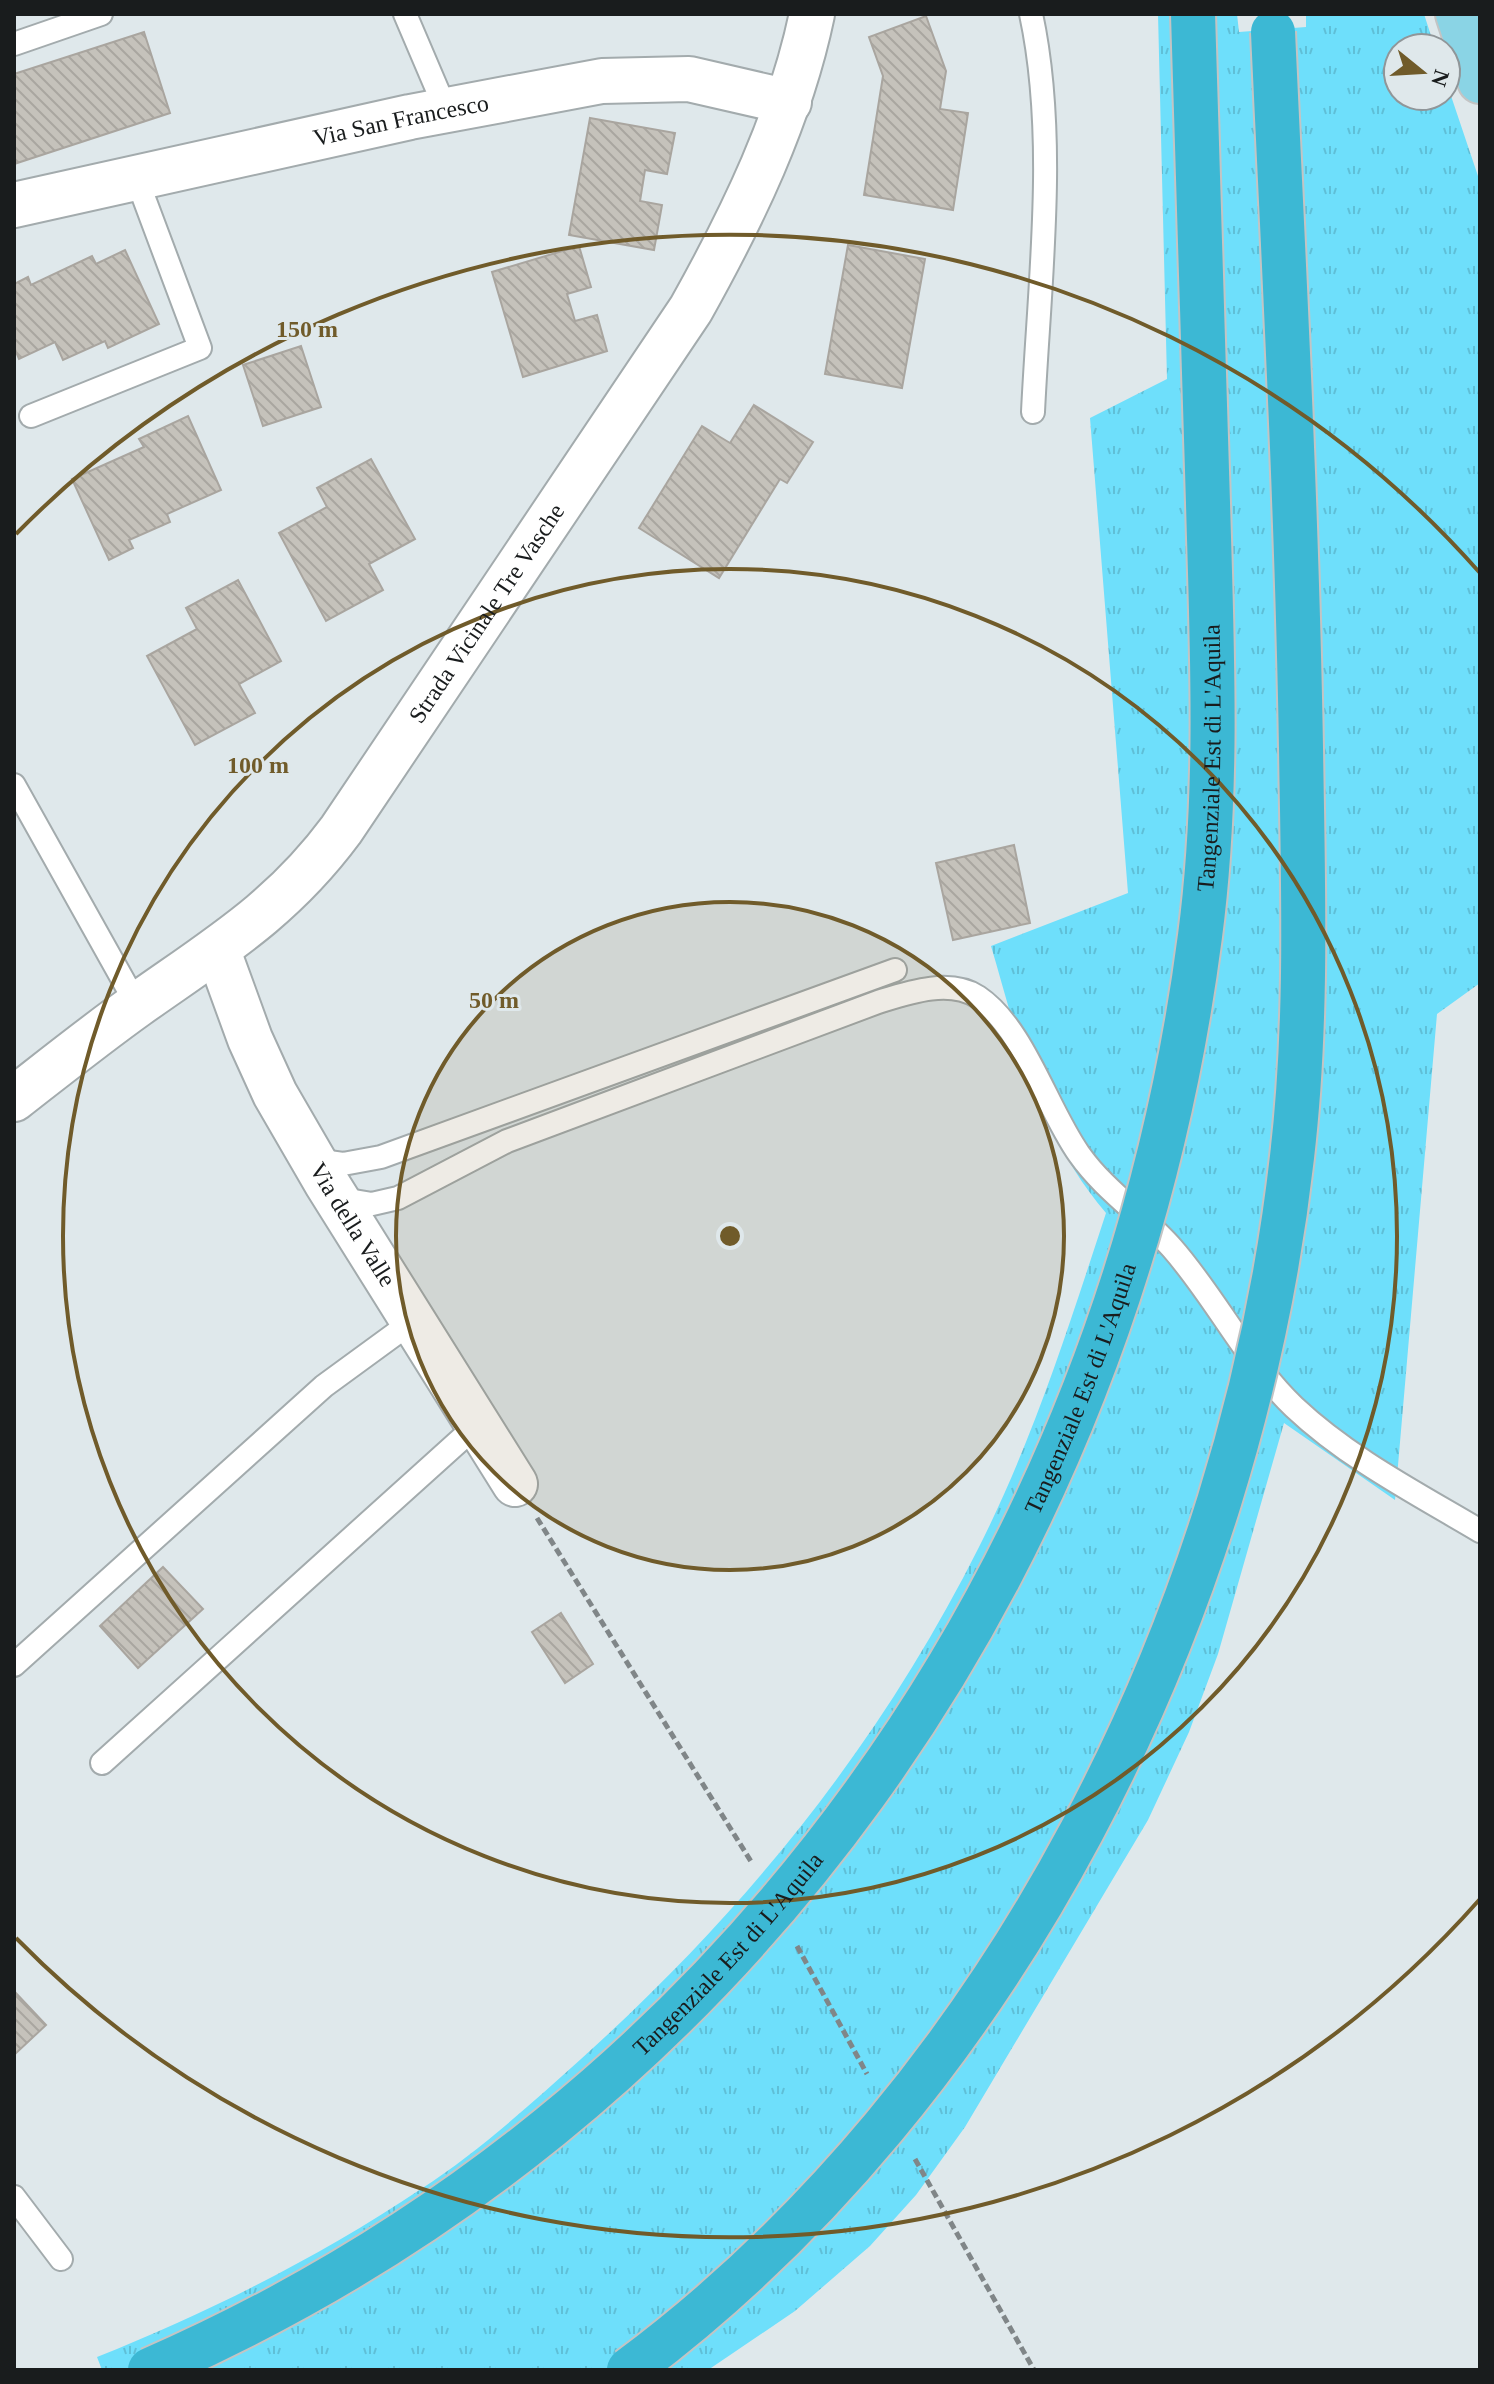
<svg xmlns="http://www.w3.org/2000/svg" width="1494" height="2384" font-family="'Times New Roman',serif">
  <defs>
    <pattern id="grass-tufts" width="24" height="20" patternUnits="userSpaceOnUse" patternTransform="scale(2)"><rect width="24" height="20" fill="#6edffb"/><path d="M3 7l-1-3M5 7V3M7 7l1-3M15 17l-1-3M17 17v-4M19 17l1-3" fill="none" stroke="#5fbfd7"/></pattern>
    <pattern id="building-back-hatch" width="6" height="6" patternUnits="userSpaceOnUse" patternTransform="scale(2)"><rect width="6" height="6" fill="#c5c2bb"/><path d="M-1 5l2 2M0 0l6 6M5-1l2 2" fill="none" stroke="#a9a6a0"/></pattern>
  </defs>
  <rect width="100%" height="100%" fill="#dfe8eb"/>
  <!-- grass -->
  <path fill="url(#grass-tufts)" d="M1158 14H1237L1239 32 1306 27V14H1424L1435 48H1398V96H1446V81L1480 182V983L1437 1014 1395 1500 1284 1423 1218 1654 1189 1732 1148 1820 965 2127 916 2195 870 2246 795 2311 708 2370H102L97 2357C210 2312 319 2257 421 2189 478 2152 531 2104 581 2059 746 1910 879 1746 979 1547 1033 1440 1069 1326 1106 1213 1038 1133 1020 1044 991 946L1128 893 1090 418 1167 379Z"/>
  <!-- building -->
  <path fill="url(#building-back-hatch)" stroke="#a9a59f" stroke-width="2" d="M926 16 946 71 940 109 968 113 953 210 864 195 883 76 869 37Z
    M144 32 170 113 14 164V74Z
    M590 118 675 133 667 174 645 170 640 201 662 205 654 250 569 235Z
    M848 245 925 259 902 388 825 374Z
    M579 246 591 287 567 294 575 321 597 315 607 351 523 377 492 272Z
    M125 250 159 324 108 348 105 341 63 360 55 342 19 359 14 347V284L28 277 31 285 92 256 96 264Z
    M301 346 321 407 263 426 243 365Z
    M754 405 813 442 787 483 780 479 719 578 639 528 702 426 730 443Z
    M188 416 221 490 167 514 170 522 129 540 133 548 109 560 72 479 144 447 139 439Z
    M371 459 415 539 369 564 383 590 326 621 279 533 327 507 317 488Z
    M238 580 281 661 239 684 255 713 195 745 147 656 197 629 186 608Z
    M1014 845 1030 923 953 940 936 863Z
    M163 1567 203 1609 138 1668 100 1626Z
    M561 1613 593 1664 565 1683 532 1632Z
    M14 1991 46 2025 14 2055Z"/>
  <g fill="none" stroke-linecap="round" stroke-linejoin="round">
    <defs>
      <path id="lane" d="M405 14 446 110
        M1031 14C1058 139 1039 285 1033 412
        M14 44 101 14
        M31 416 200 348 136 177
        M14 785 137 1005
        M314 1160 343 1164 381 1157 895 970
        M336 1198 372 1204 398 1198 507 1141 878 1002C907 993 949 978 978 997 1024 1028 1047 1109 1079 1154 1105 1191 1143 1215 1172 1248 1216 1298 1246 1361 1294 1407 1348 1458 1416 1493 1480 1531
        M14 1665 324 1386 413 1321
        M102 1763 478 1424
        M14 2197 61 2259"/>
      <g id="street">
        <path id="s1" d="M14 205 410 117 602 81 689 79 789 102"/>
        <path id="s2" d="M218 951 250 1039 275 1094 326 1182 515 1484"/>
        <path id="s3" d="M14 1099C55 1067 95 1035 137 1005 216 949 281 911 341 830L691 309C743 216 790 119 812 14"/>
      </g>
      <path id="primary" d="M1458 14 1480 81"/>
    </defs>
    <!-- lane casing -->
    <use href="#lane" stroke="#a3abad" stroke-width="26"/>
    <!-- street casing -->
    <use href="#street" stroke="#a3abad" stroke-width="48"/>
    <!-- primary casing -->
    <use href="#primary" stroke="#c3c4c4" stroke-width="48"/>
    <!-- path -->
    <path stroke="#808688" stroke-width="5" stroke-dasharray="8 4" stroke-linecap="butt" d="M537 1518 752 1863
      M797 1946 867 2074
      M915 2159 1034 2370"/>
    <!-- lane -->
    <use href="#lane" stroke="#fff" stroke-width="22"/>
    <!-- street -->
    <use href="#street" stroke="#fff" stroke-width="44"/>
    <!-- primary -->
    <use href="#primary" stroke="#8ad4e5" stroke-width="44"/>
    <defs>
      <g id="highway-bridge">
        <path id="s4" d="M150 2370C738 2113 1118 1568 1200 936 1219 793 1212 647 1208 503 1203 340 1198 177 1193 14"/>
        <path d="M629 2370C1004 2091 1240 1617 1292 1157 1308 1021 1303 884 1301 748 1297 509 1284 271 1273 32"/>
      </g>
    </defs>
    <!-- highway-bridge casing -->
    <use href="#highway-bridge" stroke="#c3c4c4" stroke-width="48" stroke-linecap="butt"/>
    <!-- highway-bridge -->
    <use href="#highway-bridge" stroke="#3cb8d4" stroke-width="44"/>
  </g>
  <!-- distance rings -->
  <circle cx="730" cy="1236" r="334" fill="#705b2a" fill-opacity=".12"/>
  <g fill="none" stroke="#705b2a" stroke-width="4">
    <circle cx="730" cy="1236" r="334"/>
    <circle cx="730" cy="1236" r="667"/>
    <path d="M1480 1899A1001 1001 0 0 1 16 1938M16 534A1001 1001 0 0 1 1480 573"/>
  </g>
  <g text-anchor="middle" dominant-baseline="central" stroke-width="6" stroke-linejoin="round" paint-order="stroke">
    <!-- street labels -->
    <g font-size="24" fill="#191c1d" stroke="#dfe8eb">
      <text stroke="none"><textPath href="#s1" startOffset="396">Via San Francesco</textPath></text>
      <text stroke="none"><textPath href="#s3" startOffset="686">Strada Vicinale Tre Vasche</textPath></text>
      <text stroke="none"><textPath href="#s4" startOffset="2038">Tangenziale Est di L'Aquila</textPath></text>
      <text stroke="none"><textPath href="#s2" startOffset="306">Via della Valle</textPath></text>
      <text stroke="none"><textPath href="#s4" startOffset="1390">Tangenziale Est di L'Aquila</textPath></text>
      <text stroke="none"><textPath href="#s4" startOffset="718">Tangenziale Est di L'Aquila</textPath></text>
    </g>
  </g>
  <circle cx="730" cy="1236" r="12" fill="#705b2a" stroke="#dfe8eb" stroke-width="4"/>
  <g font-size="24" text-anchor="middle" font-weight="bold" fill="#705b2a" stroke="#dfe8eb" stroke-width="6" stroke-linejoin="round" paint-order="stroke">
    <text x="307" y="337">150 m</text>
    <text x="258" y="773">100 m</text>
    <text x="494" y="1008">50 m</text>
  </g>
  <!-- border -->
  <rect width="1494" height="2384" fill="none" stroke="#191c1d" stroke-width="32"/>
  <!-- north arrow -->
  <g transform="translate(1422 72) rotate(108)"><circle r="38" fill="#dfe8eb" stroke="#909699" stroke-width="2"/>
  <path d="M0-6L14 30L0 20L-14 30Z" fill="#705b2a"/>
  <text y="-12" font-size="22" font-weight="bold" text-anchor="middle" fill="#191c1d">N</text>
  </g>
</svg>
